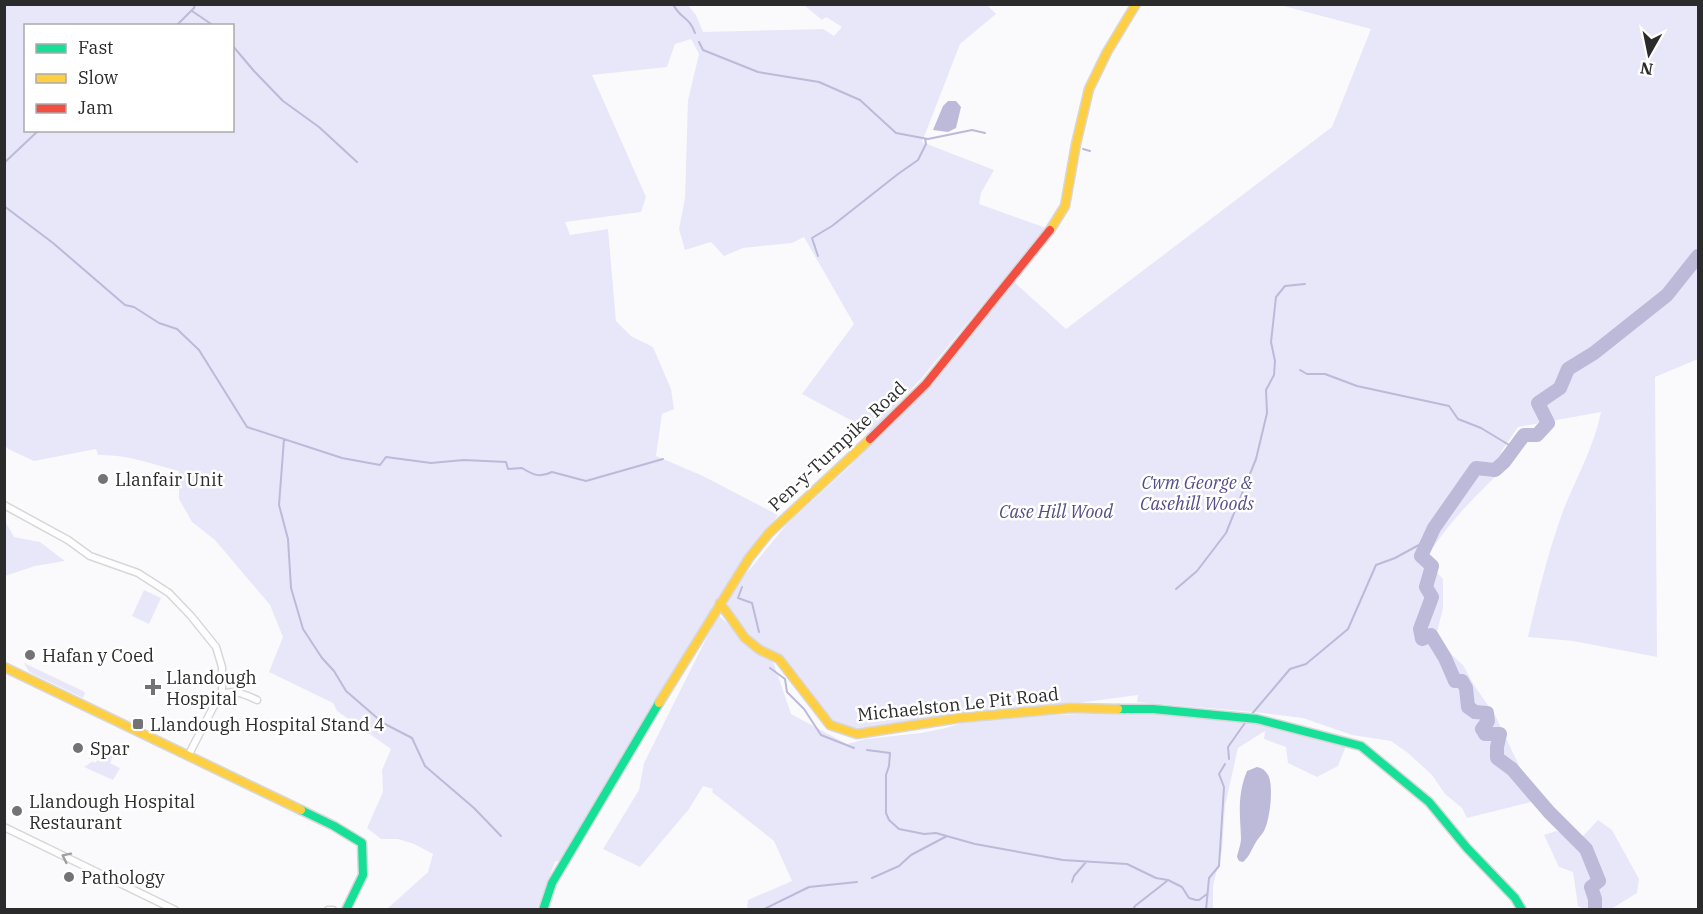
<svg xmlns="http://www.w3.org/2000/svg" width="1703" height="914" font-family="'IBM Plex Serif',serif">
  <rect width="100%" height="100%" fill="#fafafc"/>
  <!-- green -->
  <path fill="#e8e7f9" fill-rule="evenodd" d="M687 4 696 15 703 32 823 29 834 36 842 27 826 17 822 20 804 5H987L996 14 960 44 922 142 994 170 981 193 979 204 1046 228 920 380 871 431 802 394 854 324 804 237 792 243 743 248 724 256 711 242 685 250 679 229 685 198 688 100 699 54 691 39 675 44 667 67 592 75 646 197 641 212 565 222 570 235 608 229 616 321 631 336 653 347 671 389 674 409 662 414 656 456 703 476 778 515 742 562 560 860 555 862 537 909H387L428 872 433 854 414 844 398 839H381L367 828 383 792 382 770 391 749 337 711 333 703 269 672 283 637 270 605 215 540 192 522 179 499V471C152 464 125 454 98 455L96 449 34 461 8 449 5 445 4 5ZM26 26H232V130H26Z
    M1280 5H1698V359L1655 377 1657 657 1573 641 1528 637C1538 594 1548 552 1563 511 1576 478 1594 447 1601 412L1518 427 1501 452 1512 461C1479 492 1448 522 1425 560L1443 579V608L1435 640 1463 665 1474 685 1496 717 1524 776 1539 800 1467 818 1462 808 1445 794 1432 775 1408 753 1391 741 1352 735 1303 718 1254 712 1137 702 1138 695 860 732 830 724 780 658 762 650 727 606 731 592 787 524 850 466 907 402 941 374 1013 281 1066 329 1332 127 1371 29Z
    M5 521 14 537 40 542 65 561 35 566 5 576Z
    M144 590 161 598 149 624 132 616Z
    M718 615 774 664 791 714 847 744 866 739 921 733 946 728 974 719 1079 714H1157L1263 722 1346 746 1338 766 1317 777 1288 763 1286 747 1264 739 1265 731 1238 748 1225 806 1222 850 1213 886V909H747L748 900 792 881 774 841 712 792 713 789 703 786 689 809 640 867 603 849 639 790 644 763Z
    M24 663 83 691 85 693 83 698 29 672Z
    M114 745 117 747 110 763 120 768 113 780 84 767 93 761 94 763 109 753Z
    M1598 820 1612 830 1639 879 1637 893 1611 909H1585L1578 906 1573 872 1559 867 1544 835 1556 831 1582 837Z"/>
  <!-- water -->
  <path fill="#bcb9d9" d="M948 101H956L961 107 956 128 948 132 933 130 943 106Z
    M1257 767C1262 768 1265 770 1268 775 1274 785 1270 820 1264 831 1262 835 1258 838 1256 842 1251 850 1250 856 1243 862L1239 861 1237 857C1238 851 1241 845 1241 838 1240 813 1237 796 1247 771Z"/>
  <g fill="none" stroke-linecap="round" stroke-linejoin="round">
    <!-- stream -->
    <path stroke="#bcb9d9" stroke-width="2" d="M673 4C680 19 689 16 695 33
      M192 11 214 26
      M176 26 194 8 195 4
      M699 42 703 50 758 72 819 82 860 100 896 133 928 139 972 130 985 133
      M232 45 254 71 283 101 319 127 357 162
      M1083 149 1090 151
      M4 163 39 130
      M4 206 53 243 125 305 134 307 159 323 177 329 199 350 247 427 342 458 380 465 386 457 431 463 464 460 506 462 508 469 522 468C533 475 540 478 552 472L586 481 663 459
      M818 256 812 238 832 226 898 174 918 160 926 144 925 139
      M1300 370 1307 374H1325L1357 386 1449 406 1458 419 1481 428 1514 448
      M284 439 279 505 288 539 291 588 303 629 322 658 334 671 346 691 383 723 412 738 425 766 474 808 501 836
      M742 587 738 598 752 603 759 632
      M1176 589 1197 571 1226 533 1256 459 1267 413 1266 390 1274 375 1275 361 1271 342 1276 297 1285 286 1305 284
      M770 668 785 679 787 692 804 709 821 735 854 748
      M1251 715 1290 669 1306 664 1348 629 1376 565 1395 558 1428 540
      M867 750 890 753 889 766 886 775V813L889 820 899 829 924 834 936 833 975 844 1063 860 1127 864 1156 878 1168 880 1182 887 1189 898 1196 900H1199L1207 894
      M1229 759 1228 747 1247 720
      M872 878 899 866 911 855 947 836
      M1072 882 1074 876 1086 862
      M762 910 809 887 857 882
      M1133 910 1135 906 1167 881
      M1206 910 1209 878 1219 866 1224 787 1219 774 1225 764
      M1591 910 1594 908"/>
    <!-- river -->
    <path stroke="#bcb9d9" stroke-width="14" d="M1595 910V899L1591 887 1599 881 1586 849 1549 812 1512 769 1497 758V747L1500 734H1485L1482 729 1488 721 1487 713 1475 712 1468 707 1466 688 1462 681H1455L1445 658 1431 635 1422 639 1420 629 1432 597 1426 587 1432 566 1421 556 1434 528 1476 468 1495 470 1504 462 1524 435H1537L1548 423 1538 403 1560 388 1568 369 1594 353 1667 295 1698 256"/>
    <defs>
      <path id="street" d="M4 505 68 540 90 556 138 573 169 593 191 616 216 647 222 667V694
        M188 756 219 696C232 688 244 694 257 700
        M4 827 175 910
        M328 910H333"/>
      <path id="fast" d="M1118 709H1153L1257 719 1361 746 1429 802 1467 848 1515 898 1522 910
        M301 810 334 826 362 843 363 875 346 910
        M543 910 552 883 659 703"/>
      <path id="slow" d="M1050 230 1065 206 1076 144 1089 89 1107 52 1136 4
        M720 603 745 638 760 650 779 659 830 725 857 734 959 718 1070 708 1118 709
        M4 667 301 810
        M659 703 749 558 769 533 870 439"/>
      <path id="jam" d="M870 439 926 384 1050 230"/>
    </defs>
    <!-- street casing -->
    <use href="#street" stroke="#d7d7d8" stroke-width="9"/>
    <!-- fast casing -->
    <use href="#fast" stroke="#d7d7d8" stroke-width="11"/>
    <!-- slow casing -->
    <use href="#slow" stroke="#d7d7d8" stroke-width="11"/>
    <!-- jam casing -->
    <use href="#jam" stroke="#d7d7d8" stroke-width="11"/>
    <!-- street -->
    <use href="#street" stroke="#fefeff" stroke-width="6"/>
    <!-- fast -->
    <use href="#fast" stroke="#16e098" stroke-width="8"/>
    <!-- slow -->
    <use href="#slow" stroke="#ffcf43" stroke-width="8"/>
    <!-- jam -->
    <use href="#jam" stroke="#f24e42" stroke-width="8"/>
  </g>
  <!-- one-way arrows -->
  <defs><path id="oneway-chevron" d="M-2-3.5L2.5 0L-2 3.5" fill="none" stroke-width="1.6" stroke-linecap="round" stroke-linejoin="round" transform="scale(1.5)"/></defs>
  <use stroke="#9f9fa0" href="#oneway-chevron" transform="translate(66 857) rotate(-154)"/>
  <!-- markers -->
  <g fill="#737375" stroke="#fff" stroke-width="2">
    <circle cx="103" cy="479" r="6"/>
    <circle cx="30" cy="655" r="6"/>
    <path d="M150 678h6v6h6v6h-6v6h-6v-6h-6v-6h6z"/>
    <rect x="132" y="718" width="12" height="12" rx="3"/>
    <circle cx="78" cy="748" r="6"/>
    <circle cx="17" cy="811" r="6"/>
    <circle cx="69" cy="877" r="6"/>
  </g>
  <g text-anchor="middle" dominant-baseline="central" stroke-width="5" stroke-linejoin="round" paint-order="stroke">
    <!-- street labels -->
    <g font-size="18" fill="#2b2b2c" stroke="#fff">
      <text transform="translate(837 446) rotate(-43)">Pen-y-Turnpike Road</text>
      <text transform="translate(958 704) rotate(-6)">Michaelston Le Pit Road</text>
    </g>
    <!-- poi labels -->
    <g font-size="18" fill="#2b2b2c" stroke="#fff" text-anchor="start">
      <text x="115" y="479">Llanfair Unit</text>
      <text x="42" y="655">Hafan y Coed</text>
      <text x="166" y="677">Llandough<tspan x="166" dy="21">Hospital</tspan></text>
      <text x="150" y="724">Llandough Hospital Stand 4</text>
      <text x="90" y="748">Spar</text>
      <text x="29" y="801">Llandough Hospital<tspan x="29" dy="21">Restaurant</tspan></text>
      <text x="81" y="877">Pathology</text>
    </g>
    <!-- park labels -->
    <g font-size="18" font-style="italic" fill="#554d87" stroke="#fff">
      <text x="1197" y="482">Cwm George &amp;<tspan x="1197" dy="21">Casehill Woods</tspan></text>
      <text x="1056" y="511">Case Hill Wood</text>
    </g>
  </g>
  <!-- border -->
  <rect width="1703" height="914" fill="none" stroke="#2b2b2c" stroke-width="12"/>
  <!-- legend -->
  <rect x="24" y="24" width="210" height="108" fill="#ffffff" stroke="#aaaaab" stroke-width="1.5"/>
  <rect x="36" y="44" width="30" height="9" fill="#16e098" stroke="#aaaaab" stroke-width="1.5"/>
  <text x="78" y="54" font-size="18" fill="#2b2b2c">Fast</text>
  <rect x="36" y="74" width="30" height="9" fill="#ffcf43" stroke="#aaaaab" stroke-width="1.5"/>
  <text x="78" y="84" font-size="18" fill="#2b2b2c">Slow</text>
  <rect x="36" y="104" width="30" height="9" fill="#f24e42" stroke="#aaaaab" stroke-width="1.5"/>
  <text x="78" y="114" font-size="18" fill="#2b2b2c">Jam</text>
  <!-- north arrow -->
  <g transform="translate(1649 54) rotate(189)" stroke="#ffffff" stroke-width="4.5" paint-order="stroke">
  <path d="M0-4.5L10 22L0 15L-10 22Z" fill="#2b2b2c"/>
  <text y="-9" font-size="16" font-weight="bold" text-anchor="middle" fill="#2b2b2c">N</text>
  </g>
</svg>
